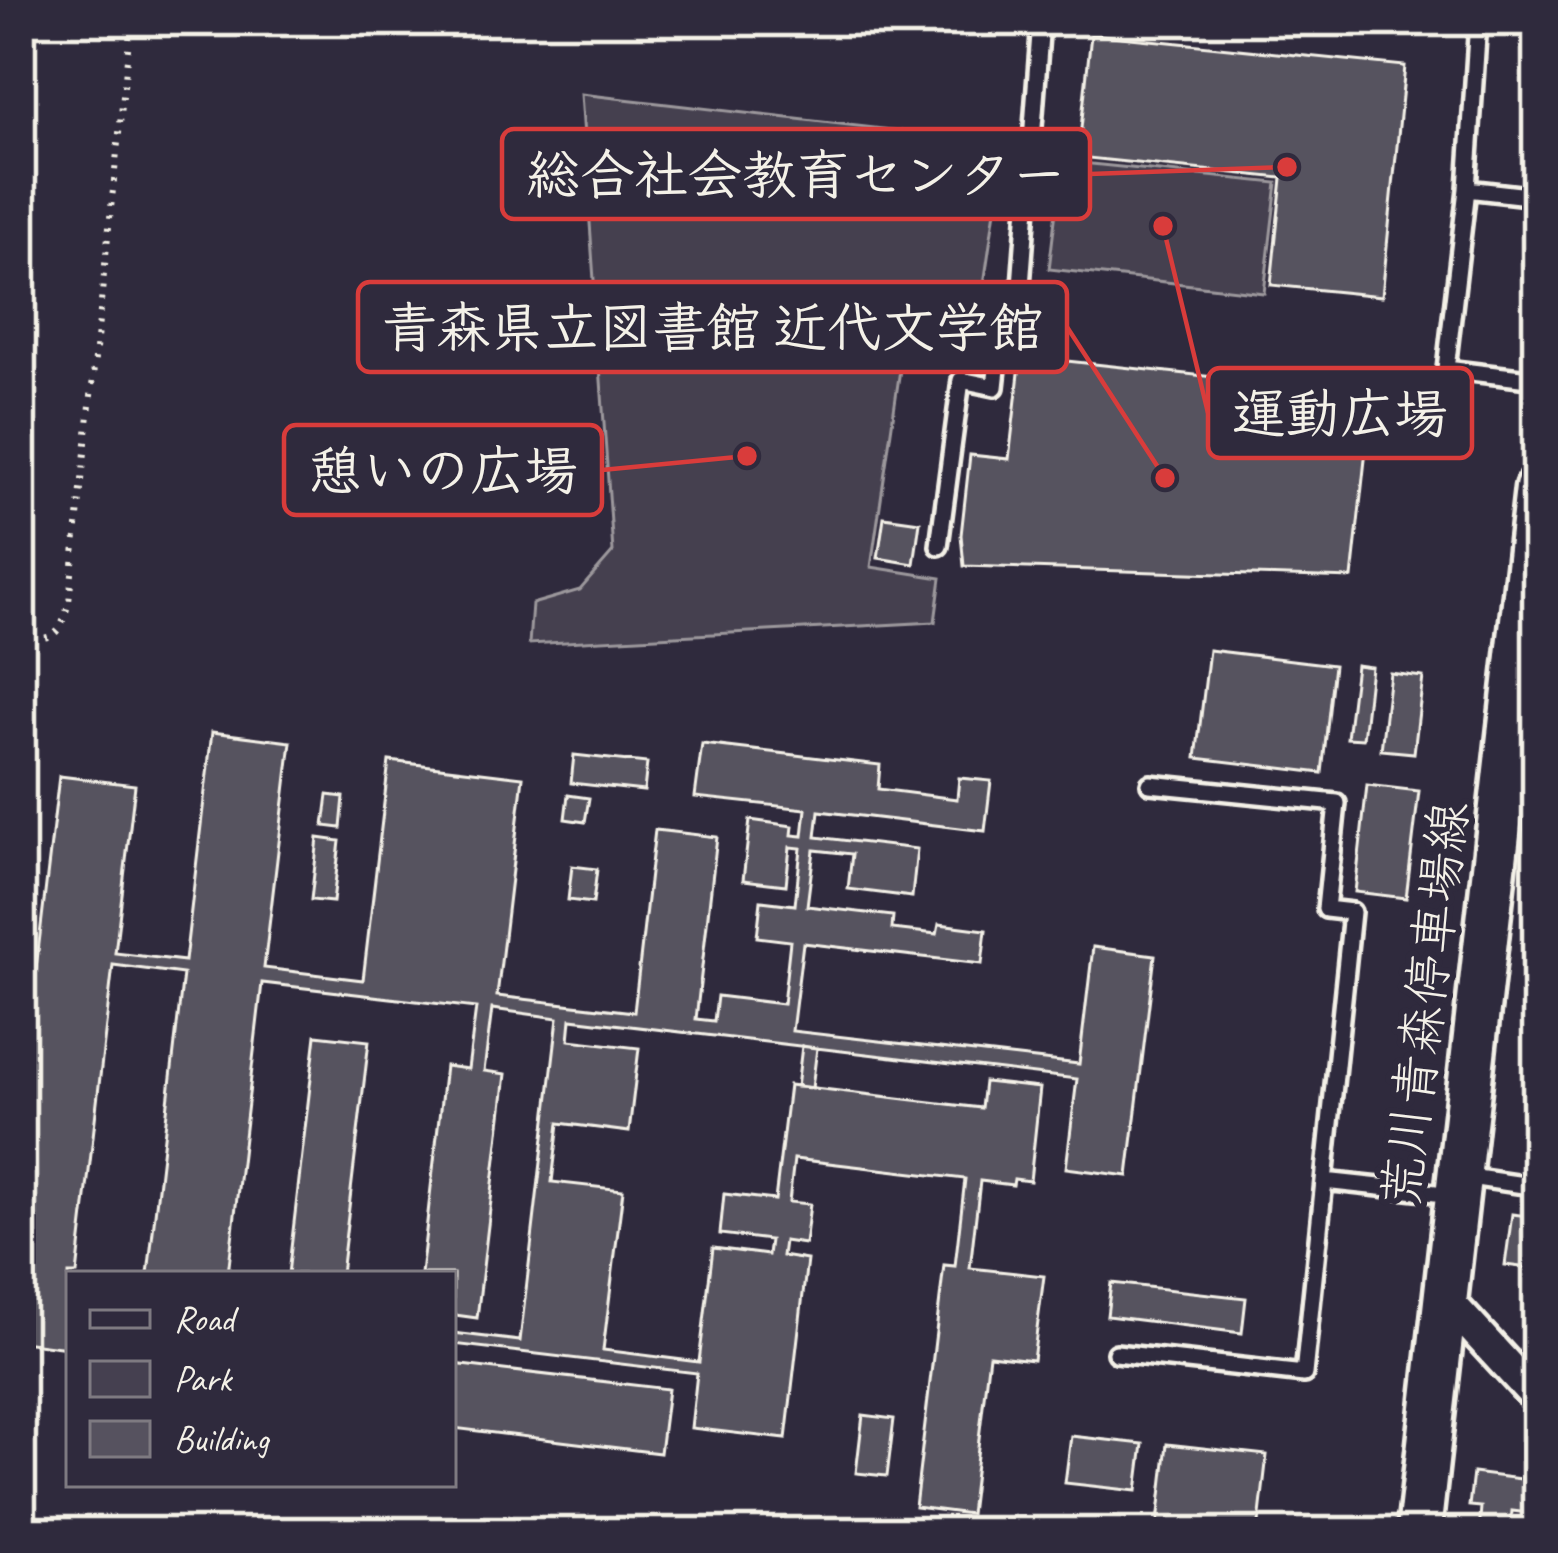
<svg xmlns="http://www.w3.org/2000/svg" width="1558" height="1553" font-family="Caveat,'Klee One',sans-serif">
  <rect width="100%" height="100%" fill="#2f2a3d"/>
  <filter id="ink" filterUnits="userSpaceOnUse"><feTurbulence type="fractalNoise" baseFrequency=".00833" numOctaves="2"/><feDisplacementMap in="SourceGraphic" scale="24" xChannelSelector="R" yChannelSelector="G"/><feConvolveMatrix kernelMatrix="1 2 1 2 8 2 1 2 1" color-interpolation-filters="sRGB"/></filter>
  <g filter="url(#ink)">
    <!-- green -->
    <path fill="#454050" stroke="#9c989c" stroke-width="3" d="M581 94 1005 143 973 358 903 349 871 567 941 578 935 622 529 644 532 604 580 590 613 552Z
      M1062 161 1277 183 1264 293 1049 269Z"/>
    <!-- building -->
    <path fill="#56525f" stroke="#f4f1e8" stroke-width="3" d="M1091 34 1405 66 1382 296 1271 285 1282 178 1078 157Z
      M1021 356 1352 392 1349 421 1369 423 1352 578 964 566 961 535 970 455 1009 459Z
      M884 517 920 522 914 564 878 558Z
      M1209 650 1334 665 1322 773 1196 758Z
      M1356 665 1371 667 1363 739 1347 738Z
      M1390 673 1423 677 1414 753 1381 750Z
      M212 732 291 742 264 968 363 980 389 761 523 777 497 996 634 1012 655 830 717 837 696 1019 714 1021 717 996 783 1004 790 941 757 937 761 901 795 905 801 848 790 847 786 885 743 880 750 820 793 826 792 835 803 836 806 809 695 797 702 744 880 765 878 789 957 799 959 778 991 781 985 831 819 811 816 837 917 849 912 897 848 889 852 854 814 850 807 906 893 916 892 929 937 934 939 924 986 930 982 964 803 943 792 1031 1079 1064 1093 947 1155 955 1128 1176 1066 1168 1077 1079 571 1019 569 1040 639 1048 629 1132 559 1123 552 1182 623 1190 603 1350 699 1362 713 1248 768 1255 770 1240 720 1234 724 1194 775 1200 789 1085 981 1108 984 1082 1040 1088 1030 1181 1014 1179 1013 1185 980 1181 970 1268 1044 1276 1033 1360 989 1355 970 1514 915 1507 944 1265 955 1266 965 1179 794 1159 789 1202 810 1204 805 1244 784 1241 782 1256 807 1260 786 1439 691 1428 697 1373 453 1344V1333L520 1341 558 1018 492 1009 484 1071 506 1074 477 1318 455 1315 453 1333V1274H421L445 1066 468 1069 476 1008 262 983 228 1274H148L183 974 113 965 77 1274H69L68 1348 21 1342V1094L59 776 135 785 115 953 185 961Z
      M574 755 647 763 644 791 571 783Z
      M1367 785 1419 791 1406 898 1355 892Z
      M328 795 344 797 341 828 324 826Z
      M568 795 589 798 585 822 565 819Z
      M318 838 340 841 333 902 311 900Z
      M572 866 597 869 593 903 568 900Z
      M316 1035 369 1041 341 1274H288Z
      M802 1046 817 1048 812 1088 797 1087Z
      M1512 1214 1537 1217V1269L1505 1265Z
      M1111 1283 1246 1298 1242 1333 1107 1316Z
      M453 1364 668 1389 660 1453 453 1428Z
      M863 1415 894 1419 887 1476 856 1473Z
      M1071 1436 1143 1444 1137 1491 1065 1483Z
      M1167 1444 1267 1455 1258 1532 1157 1531Z
      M1473 1473 1537 1481V1514L1512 1511 1510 1532H1479L1481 1507 1469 1506Z"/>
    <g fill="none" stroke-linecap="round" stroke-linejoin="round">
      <defs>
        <path id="lane" d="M1467 189 1478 21
          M1537 197 1467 189 1446 369 1537 380
          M939 546 961 380 995 387 1001 333 1021 286 1041 21
          M1150 784 1337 803 1326 909 1352 912 1324 1181
          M1463 1176 1537 1187
          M1116 1353 1304 1374 1324 1181 1454 1195"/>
        <path id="street" d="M1446 1299 1537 1398"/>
        <path id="secondary" d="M1419 1532 1537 488"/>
      </defs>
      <!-- lane casing -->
      <use href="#lane" stroke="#f4f1e8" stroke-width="24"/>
      <!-- street casing -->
      <use href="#street" stroke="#f4f1e8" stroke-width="39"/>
      <!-- secondary casing -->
      <use href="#secondary" stroke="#f4f1e8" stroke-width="51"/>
      <!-- path -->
      <path stroke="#f4f1e8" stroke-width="6" stroke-dasharray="3 9" stroke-linecap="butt" d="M21 640C57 638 59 637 69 602L131 21"/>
      <!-- lane -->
      <use href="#lane" stroke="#2f2a3d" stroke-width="15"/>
      <!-- street -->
      <use href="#street" stroke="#2f2a3d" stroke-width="30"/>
      <!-- secondary -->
      <use href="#secondary" stroke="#2f2a3d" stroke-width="42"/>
    </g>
  </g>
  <g text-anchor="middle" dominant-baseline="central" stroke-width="12" stroke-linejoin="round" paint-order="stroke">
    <!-- street labels -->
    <g font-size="51" fill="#f4f1e8" stroke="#2f2a3d">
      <text transform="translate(1425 1004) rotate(-83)">荒川青森停車場線</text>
    </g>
  </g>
  <!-- callouts -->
  <path fill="none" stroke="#d93c3b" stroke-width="4.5" d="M1287 167L1090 174M1165 478L1067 327M1163 226L1208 413M747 456L602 470"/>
  <g fill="#d93c3b" stroke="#2f2a3d" stroke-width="4.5">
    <circle cx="1287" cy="167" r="12"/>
    <circle cx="1165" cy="478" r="12"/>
    <circle cx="1163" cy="226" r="12"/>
    <circle cx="747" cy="456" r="12"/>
  </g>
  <g fill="#2f2a3d" stroke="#d93c3b" stroke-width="4.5">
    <rect x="502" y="129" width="588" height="90" rx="12"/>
    <rect x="358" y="282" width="709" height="90" rx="12"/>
    <rect x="1208" y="368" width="264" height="90" rx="12"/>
    <rect x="284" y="425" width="318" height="90" rx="12"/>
  </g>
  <g font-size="54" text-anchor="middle" font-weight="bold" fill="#f4f1e8">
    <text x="796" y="193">総合社会教育センター</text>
    <text x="713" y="346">青森県立図書館 近代文学館</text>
    <text x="1340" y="432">運動広場</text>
    <text x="443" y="489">憩いの広場</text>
  </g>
  <!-- margin -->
  <rect width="1558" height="1553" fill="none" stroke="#2f2a3d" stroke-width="72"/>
  <rect x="36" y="36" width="1486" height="1481" fill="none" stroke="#f4f1e8" stroke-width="4.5" filter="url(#ink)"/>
  <!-- legend -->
  <rect x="66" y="1271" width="390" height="216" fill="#2f2a3d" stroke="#7e7a81" stroke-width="3"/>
  <rect x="90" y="1310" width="60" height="18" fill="#2f2a3d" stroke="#7e7a81" stroke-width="3"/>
  <text x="174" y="1331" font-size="36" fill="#f4f1e8">Road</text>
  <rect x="90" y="1361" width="60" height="36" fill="#454050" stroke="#7e7a81" stroke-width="3"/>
  <text x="174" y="1391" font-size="36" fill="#f4f1e8">Park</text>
  <rect x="90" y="1421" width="60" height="36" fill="#56525f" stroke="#7e7a81" stroke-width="3"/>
  <text x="174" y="1451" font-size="36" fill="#f4f1e8">Building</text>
</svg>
